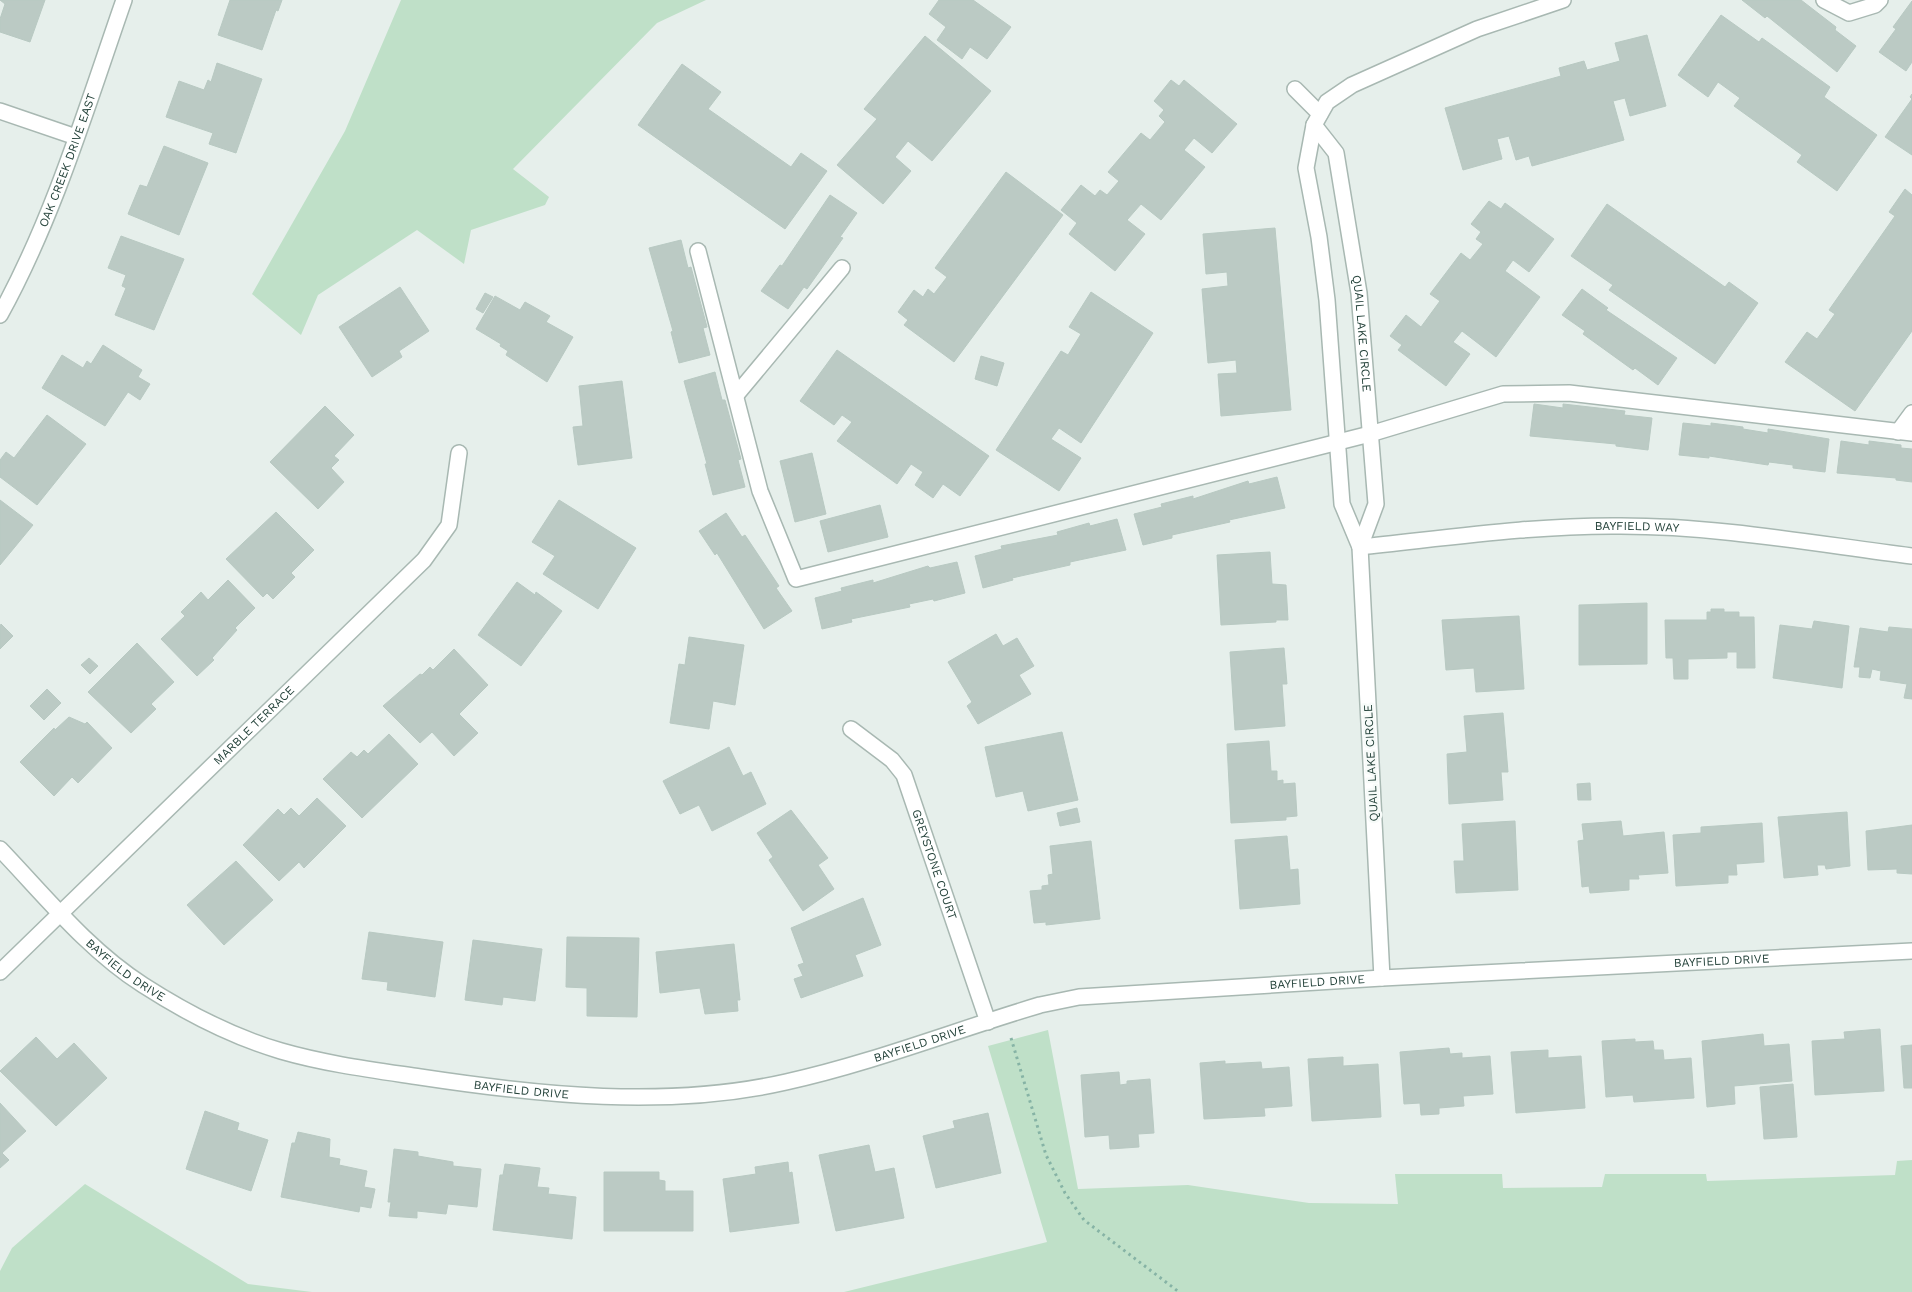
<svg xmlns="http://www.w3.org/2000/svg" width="1912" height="1292" font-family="'Work Sans',sans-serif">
  <rect width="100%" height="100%" fill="#e6efeb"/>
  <!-- green -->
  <path fill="#bfe0c8" d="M401 0H706L657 23 513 169 549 197 545 205 471 230 464 264 417 230 318 295 301 335 252 294 345 131Z
    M1048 1030 1078 1189 1188 1185 1309 1203 1398 1204 1395 1174H1502L1503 1188 1602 1187 1605 1174H1706L1707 1181 1895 1175 1897 1161 1912 1160V1292H844L1047 1242 988 1046Z
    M85 1184 248 1284 312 1292H0V1271L12 1248Z"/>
  <!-- building -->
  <path fill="#bbcac4" stroke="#b8c9c2" d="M0 0H45L30 42 0 32V19L5 4Z
    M230 0H282L278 11 276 10 262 50 218 35Z
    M939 0H973L1011 27 987 59 970 47 962 59 937 40 946 27 929 14Z
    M1742 0H1801L1836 27 1835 30 1856 46 1837 72 1767 16 1765 18Z
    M1912 1V62L1906 71 1879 52 1896 29 1893 27Z
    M1721 15 1759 42 1762 38 1830 87 1824 97 1877 135 1837 191 1797 162 1802 155 1734 106 1740 98 1718 82 1708 97 1678 75Z
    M1647 35 1666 106 1630 116 1625 98 1613 101 1624 140 1532 166 1529 156 1516 160 1509 136 1497 139 1502 159 1463 170 1445 108 1561 76 1559 68 1584 61 1587 70 1620 61 1615 43Z
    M925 36 991 91 932 161 908 141 895 157 911 171 883 204 837 165 877 119 864 109Z
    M217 63 262 79 236 153 209 144 213 133 166 117 179 81 204 90 208 80 211 82Z
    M682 64 721 92 708 109 791 167 801 153 827 171 785 229 638 125Z
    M1171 80 1179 86 1184 80 1237 124 1212 153 1194 138 1184 150 1205 167 1161 220 1141 204 1127 220 1145 234 1115 271 1069 234 1077 223 1061 210 1081 185 1095 196 1100 190 1107 195 1119 181 1108 172 1141 133 1150 140 1165 122 1159 116 1164 110 1154 101Z
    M1912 94V155L1885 137 1912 99 1910 97Z
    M164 146 208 163 179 235 128 214 140 185 147 187Z
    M1006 172 1063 215 954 362 904 325 908 320 898 312 914 290 923 297 928 289 934 294 947 277 935 268Z
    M1905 189 1912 195V331L1855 411 1785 362 1807 332 1817 339 1835 314 1829 310 1895 216 1889 212Z
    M830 195 857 213 840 237 843 238 807 289 804 287 788 309 761 291 780 265 782 266Z
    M1489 201 1501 209 1505 203 1554 239 1529 272 1513 260 1505 271 1540 297 1496 357 1462 331 1453 342 1470 354 1446 386 1398 350 1402 345 1390 336 1406 315 1421 327 1440 301 1430 294 1461 253 1470 260 1483 244 1476 239 1481 232 1471 224Z
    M1607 204 1725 287 1729 282 1758 303 1715 364 1609 290 1613 285 1571 256Z
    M1275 228 1291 410 1221 416 1218 374 1237 373 1236 360 1208 363 1202 289 1228 286 1227 272 1206 274 1203 234Z
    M121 236 184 259 154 330 115 315 126 288 122 286 126 275 108 268Z
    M681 240 688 268 691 267 707 327 703 328 710 355 679 363 671 332 673 331 649 248Z
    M400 287 429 331 399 351 402 357 372 377 339 327Z
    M1582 289 1608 308 1606 310 1677 358 1658 385 1635 368 1633 370 1583 334 1585 331 1562 315Z
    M1091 292 1153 333 1081 443 1059 428 1051 439 1081 458 1059 491 996 450 1061 351 1068 355 1081 334 1069 327Z
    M485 293 493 297 483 313 476 309Z
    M495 296 520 310 525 302 550 316 546 322 573 337 547 382 506 355 508 351 500 346 501 344 476 329Z
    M103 345 142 370 138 377 150 384 140 400 128 392 105 426 42 388 62 355 83 368 87 361 91 364Z
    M837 350 989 456 960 496 943 484 933 498 915 485 923 472 911 464 897 484 837 441 852 422 842 415 834 425 800 401Z
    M981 356 1004 363 997 386 975 379Z
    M715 372 722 400H725L741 459 738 460 745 487 713 495 705 464H707L684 381Z
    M622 381 632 458 578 465 573 427 583 426 579 386Z
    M1534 404 1563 408V404L1625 411 1624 415 1652 418 1648 450 1616 446V444L1530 436Z
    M325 406 354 435 334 456 339 460 331 468 344 482 318 509 270 462Z
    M47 415 86 444 37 505 0 477V460L6 452 14 458Z
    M1683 423 1711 426V423L1743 427V429L1768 433V429L1829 439 1825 472 1793 468V465L1769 462 1768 465 1709 456V458L1679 455Z
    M1841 441 1869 445V441L1901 445V448L1912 449V482L1896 480V478L1837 473Z
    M812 453 826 514 795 522 780 461Z
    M1277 477 1285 508 1229 520 1230 522 1172 535V538L1143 545 1134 514 1162 507 1161 504 1193 496V499L1248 481 1249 484Z
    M0 500 33 525 0 565Z
    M559 500 636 548 598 609 543 574 555 556 532 542Z
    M880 505 888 537 828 552 820 521Z
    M276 512 314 550 291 573 295 577 273 599 267 593 263 597 226 559Z
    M726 513 742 537 745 535 779 586 776 588 792 611 764 629 717 553 715 555 699 531Z
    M1117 519 1126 550 1070 562V565L1012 578 1013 580 983 588 975 556 1002 549 1001 546 1058 535 1057 532 1089 523 1090 526Z
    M1270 552 1272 584 1286 585 1288 620H1276V622L1221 625 1217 555Z
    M957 562 965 593 934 601 933 599 909 604 910 607 851 619 852 622 822 629 815 598 842 591 841 588 873 580V583L928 566 930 568Z
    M228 580 255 608 235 628 237 630 212 658 214 660 197 676 161 639 185 616 181 612 201 592 208 600Z
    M517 582 535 595 536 592 562 611 521 666 478 635Z
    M1647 603V664L1579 665V605Z
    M1711 609H1724V612H1739V617H1754L1755 668H1737V652H1727V658L1688 659V679H1674L1673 658H1666L1665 620H1707V612H1711Z
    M1519 616 1524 689 1476 692 1474 668 1446 670 1442 620Z
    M1814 621 1849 626 1842 688 1773 678 1780 625 1812 629Z
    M1 624 13 636 0 649V626Z
    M1889 627 1912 629V699L1904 698 1907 684 1880 680 1881 671 1872 669 1870 678 1859 677 1860 667H1854L1860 628 1888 632Z
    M996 634 1003 646 1017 638 1034 666 1019 675 1031 694 978 724 967 706 972 702 948 662Z
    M689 637 744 645 735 705 713 701 709 729 670 723 679 664 685 665Z
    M137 643 174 682 151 704 156 709 131 733 88 692Z
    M1284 648 1287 684H1282L1285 726 1235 730 1230 652Z
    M454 649 488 685 459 714 478 733 454 756 432 732 420 743 383 706 420 674 422 675 430 667 433 670Z
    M89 658 98 666 90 674 81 665Z
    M47 689 61 703 44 720 30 706Z
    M1503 713 1508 772H1501L1503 800 1449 804 1447 754 1467 752 1464 716Z
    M69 717 85 724 87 722 112 748 78 783 72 777 54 796 20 762 54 728 55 730Z
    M1062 732 1078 800 1028 811 1023 791 996 797 985 747Z
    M389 734 418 764 362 818 323 779 351 752 357 757 364 750 368 754Z
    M1269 741 1271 771H1277V781L1283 780V784L1295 783 1297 816 1286 817V820L1231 823 1227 744Z
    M729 747 743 776 751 772 766 804 712 831 699 805 680 814 663 781Z
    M1590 783 1591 800H1578L1577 784Z
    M317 798 346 826 304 868 299 862 279 881 243 845 278 809 284 815 291 808 299 816Z
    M1077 808 1080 822 1060 826 1057 813Z
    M791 810 828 858 818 865 834 889 803 911 769 860 773 857 757 833Z
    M1847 812 1850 866 1826 869 1825 865H1817L1818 875 1784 878 1778 817Z
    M1515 821 1518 890 1456 893 1454 861H1464L1462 824Z
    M1621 821 1623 836 1664 832 1668 873 1638 875 1639 879H1629V890L1590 893 1589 886 1582 887 1578 841 1584 840 1582 824Z
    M1762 823 1764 862 1736 864 1737 875H1728V883L1676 886 1673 835 1701 833V827Z
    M1912 825V874L1897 873V869L1868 870 1866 831Z
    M1287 836 1290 870 1298 869 1300 904 1240 909 1235 840Z
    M1091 841 1100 919 1046 925V922L1034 923 1030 891 1042 890V886L1049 885 1048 875 1053 874 1050 846Z
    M236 861 273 900 224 945 187 905Z
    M863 898 881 945 855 955 863 976 801 998 794 979 803 976 798 965 804 963 791 928Z
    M369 932 443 942 435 997 387 990 388 982 362 979Z
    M567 937 639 938 637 1017 587 1016V988L566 987Z
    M473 940 542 949 535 1001 503 997 502 1005 465 1000Z
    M734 944 740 1000H737L738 1011 705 1014 700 988 660 993 656 952Z
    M1880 1029 1884 1091 1815 1095 1812 1041 1845 1039 1844 1032Z
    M1763 1034 1764 1046 1789 1044 1792 1081 1734 1086 1735 1104 1707 1107 1702 1041Z
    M36 1037 57 1059 74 1043 107 1078 56 1126 0 1071Z
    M1635 1039V1042L1653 1041 1654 1050H1663L1664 1060 1691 1058 1694 1098 1634 1102 1633 1095 1606 1097 1602 1041Z
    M1912 1045V1088H1904L1901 1046Z
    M1449 1048 1450 1054 1462 1053V1058L1490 1056 1493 1094 1463 1096 1464 1106 1439 1108V1114L1421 1115 1420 1103 1404 1104 1400 1052Z
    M1548 1050V1058L1581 1056 1585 1108 1516 1113 1511 1052Z
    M1343 1057V1066L1378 1064 1381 1117 1312 1121 1308 1059Z
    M1225 1061V1064L1261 1062 1262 1069 1289 1067 1292 1106 1264 1108 1265 1116 1204 1119 1200 1063Z
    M1119 1072 1120 1085 1127 1084V1081L1150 1079 1154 1133 1138 1134 1139 1147 1110 1149 1109 1135 1085 1137 1081 1075Z
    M1793 1084 1797 1137 1764 1139 1760 1087Z
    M0 1103 26 1131 2 1153 9 1160 0 1168Z
    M205 1111 239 1123 237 1130 268 1140 251 1191 186 1169Z
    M988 1113 1001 1173 936 1188 923 1136 955 1128 953 1121Z
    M298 1132 330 1139 329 1157 340 1159 339 1165 367 1171 364 1187 375 1189 371 1208 360 1206 359 1212 281 1197 292 1143H295Z
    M869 1145 875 1172 894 1168 904 1218 836 1231 819 1155Z
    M394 1149 418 1152V1156L453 1162V1166L481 1169 477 1207 448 1204 446 1214 417 1211V1218L389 1216 391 1202H388Z
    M788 1162 789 1173 792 1172 799 1223 730 1232 723 1179 756 1174 755 1167Z
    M505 1164 540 1168 537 1187 549 1188 548 1194 576 1197 572 1239 493 1230 500 1175H503Z
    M604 1172H659V1180L665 1181V1191H693V1231H604Z"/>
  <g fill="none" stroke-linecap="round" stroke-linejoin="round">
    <defs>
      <g id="minor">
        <path d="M1824 0 1849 13 1875 5 1880 0"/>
        <path d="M1295 89 1320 114"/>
        <path d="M0 111 76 137"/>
        <path id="s1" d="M1314 125 1336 153 1359 293 1376 504 1360 547"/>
        <path d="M698 251 760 491 796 579 1370 434 1503 394 1569 393 1912 433"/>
        <path id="s2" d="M0 315C54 217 87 106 124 0"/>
        <path d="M737 394 842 268"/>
        <path d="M1898 432 1912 413"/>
        <path id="s3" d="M1360 547C1447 538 1534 525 1621 526 1718 526 1816 544 1912 556"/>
        <path id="s4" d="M851 729 892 760 904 775 988 1022"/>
        <path id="s5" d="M0 849C45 896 88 950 143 985 185 1012 233 1037 281 1051 326 1064 373 1070 420 1077 539 1095 667 1109 786 1082 872 1063 956 1030 1040 1005L1079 997 1382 978 1912 951"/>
        <path id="s6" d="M0 972 424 560 449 525 459 453"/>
        <path d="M1382 978 1360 547 1342 504 1327 300 1319 237 1306 168 1314 125 1327 102 1352 85 1477 29 1563 0"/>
      </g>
    </defs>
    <!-- minor casing -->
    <use href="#minor" stroke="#a8b8b2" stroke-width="18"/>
    <!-- path -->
    <path stroke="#86b3a5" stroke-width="3" stroke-dasharray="2.5 4" stroke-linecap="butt" d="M1011 1038 1046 1155 1065 1193 1084 1220 1179 1292"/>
    <!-- minor -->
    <use href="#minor" stroke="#fff" stroke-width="15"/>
  </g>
  <g text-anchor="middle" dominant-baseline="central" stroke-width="5" stroke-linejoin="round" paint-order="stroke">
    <!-- street labels -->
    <g font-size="12" fill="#24423a" stroke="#f7fbf9">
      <text stroke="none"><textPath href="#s2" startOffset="169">OAK CREEK DRIVE EAST</textPath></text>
      <text stroke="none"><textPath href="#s1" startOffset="218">QUAIL LAKE CIRCLE</textPath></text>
      <text stroke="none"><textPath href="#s3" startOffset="278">BAYFIELD WAY</textPath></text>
      <text stroke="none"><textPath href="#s6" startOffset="354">MARBLE TERRACE</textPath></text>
      <text transform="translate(1371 763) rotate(-93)">QUAIL LAKE CIRCLE</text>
      <text stroke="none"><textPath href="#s4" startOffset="165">GREYSTONE COURT</textPath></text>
      <text stroke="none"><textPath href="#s5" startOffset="1810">BAYFIELD DRIVE</textPath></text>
      <text stroke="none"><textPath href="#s5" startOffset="175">BAYFIELD DRIVE</textPath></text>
      <text stroke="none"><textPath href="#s5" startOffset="1405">BAYFIELD DRIVE</textPath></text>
      <text stroke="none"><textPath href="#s5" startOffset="1000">BAYFIELD DRIVE</textPath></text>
      <text stroke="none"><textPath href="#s5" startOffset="595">BAYFIELD DRIVE</textPath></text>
    </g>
  </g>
</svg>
